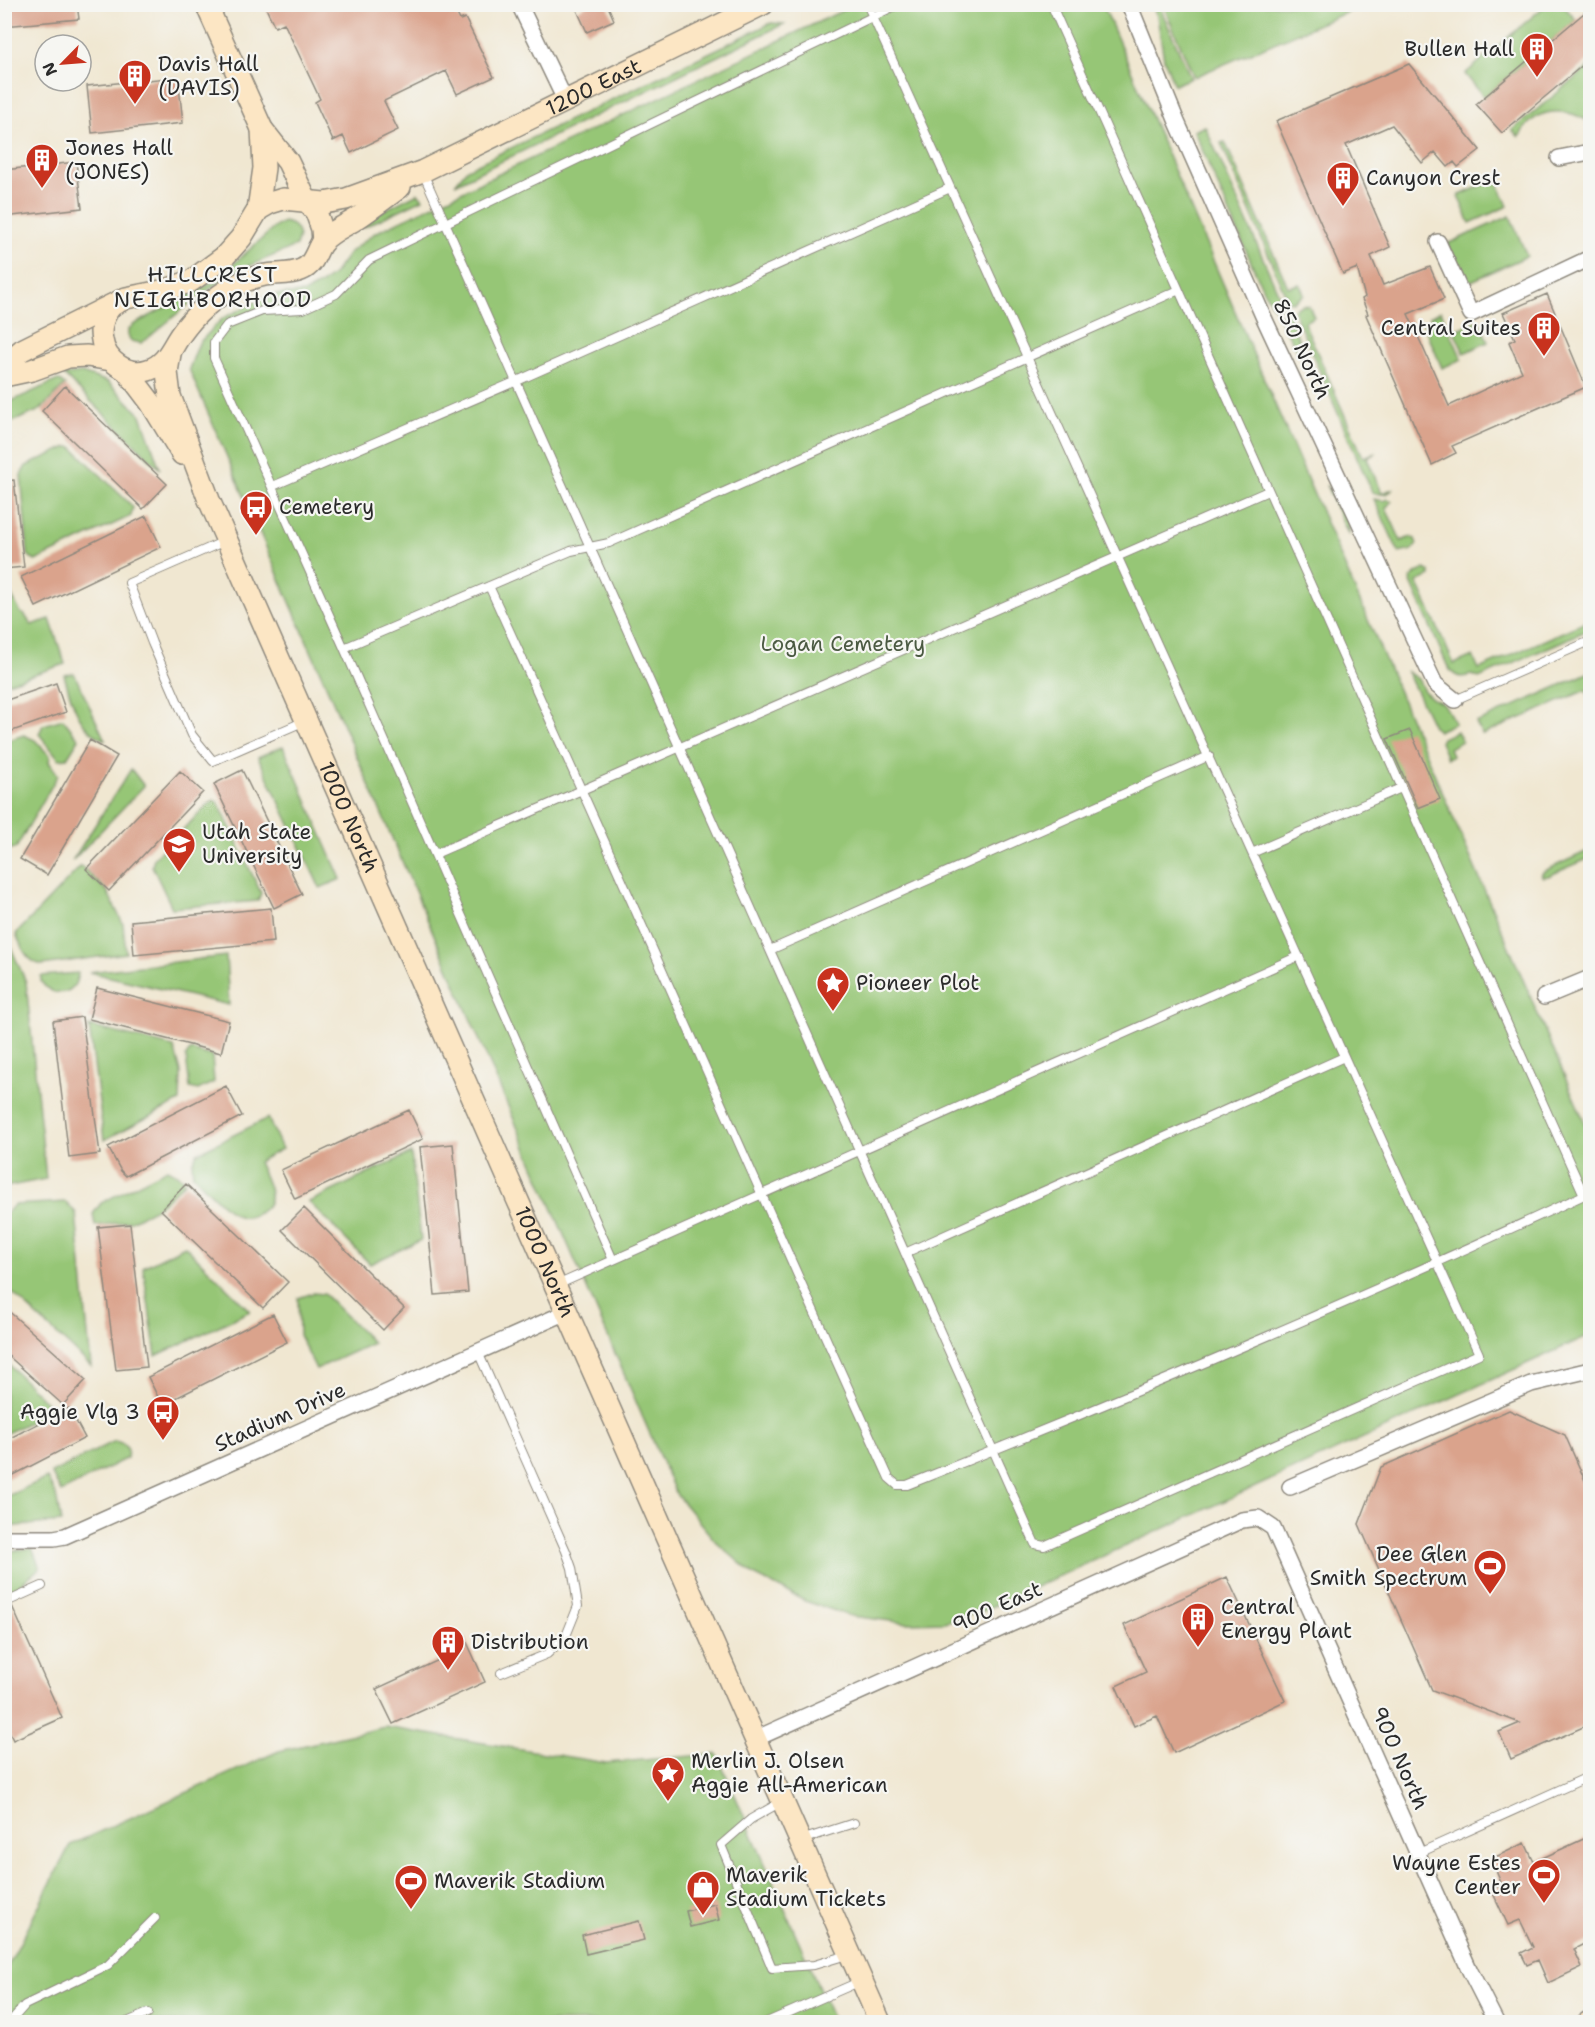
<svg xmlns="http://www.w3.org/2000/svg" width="1595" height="2027" font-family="'Shantell Sans',sans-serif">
  <rect width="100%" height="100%" fill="#f6f6f2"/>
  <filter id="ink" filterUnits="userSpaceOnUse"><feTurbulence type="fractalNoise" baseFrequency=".0167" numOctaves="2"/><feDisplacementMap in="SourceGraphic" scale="12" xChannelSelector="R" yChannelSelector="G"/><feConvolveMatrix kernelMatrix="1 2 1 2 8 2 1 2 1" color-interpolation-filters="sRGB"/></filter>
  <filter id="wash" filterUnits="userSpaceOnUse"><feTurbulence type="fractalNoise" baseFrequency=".008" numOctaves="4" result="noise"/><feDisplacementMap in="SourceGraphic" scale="24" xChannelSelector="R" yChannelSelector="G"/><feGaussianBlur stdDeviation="1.35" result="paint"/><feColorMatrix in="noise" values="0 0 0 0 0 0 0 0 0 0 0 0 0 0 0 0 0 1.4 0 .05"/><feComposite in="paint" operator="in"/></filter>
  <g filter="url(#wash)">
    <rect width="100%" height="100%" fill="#f0e7d1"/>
    <!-- green -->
    <path fill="#96c676" stroke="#607850" stroke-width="1.5" d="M854 5H1103L1590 1135V1335L980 1612 944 1622 907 1623 851 1616 805 1601 754 1575 716 1542 676 1494 189 369 199 343 223 318 270 295 304 293 321 284 334 274 350 252 375 233Z
      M1152 5H1159L1191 78 1174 85 1164 59 1157 16Z
      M1163 5H1364L1194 77Z
      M1546 5H1563L1576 20 1484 97 1465 74Z
      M771 23 784 24 455 184 467 169Z
      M1590 66V122C1563 106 1535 107 1519 137L1512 130Z
      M1205 126 1283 304 1282 306 1275 309 1264 292 1194 131Z
      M1225 142 1288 287 1300 284 1304 295 1293 302 1288 301 1221 143Z
      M1496 179 1508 206 1470 223 1458 196Z
      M418 193 423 199 364 227 361 222Z
      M1510 216 1527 256 1465 284 1447 244Z
      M283 222C293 224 296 226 299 236L296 246 233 273 195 299 147 339 141 343 131 341 128 335V330L133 325 213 282 275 227Z
      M1303 305 1309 306 1314 317 1304 322 1363 457 1376 453 1367 458 1382 493 1392 489C1387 497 1379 494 1372 492L1294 312 1295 308Z
      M1441 311 1462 359 1442 368 1423 323 1431 320 1430 316Z
      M1284 313 1288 314 1304 351 1299 353 1278 316Z
      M1479 320 1488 342 1464 353 1454 331Z
      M82 373 108 382 141 415 160 469 64 375Z
      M58 380 65 385 40 410 5 425V404Z
      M67 447H72L133 507 131 516 35 561 28 555 21 475 26 466Z
      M1326 485C1342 504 1351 510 1349 536Z
      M1374 499 1384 501 1388 499 1392 501 1386 508 1401 541 1411 537 1415 539 1417 544 1412 550 1399 553Z
      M1425 569 1430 572V576L1417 582 1454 664 1473 656 1479 669 1590 620V629L1479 678 1472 675C1459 679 1454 677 1447 665L1410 580 1416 573Z
      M5 584 21 613 25 615 31 625 50 619 65 664 5 684Z
      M1407 672 1418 679 1424 691 1433 699 1444 704 1455 723 1438 731 1433 726Z
      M1590 672V698L1586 690 1484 734H1482L1476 723Z
      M74 673 105 740C79 731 71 699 64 675Z
      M63 719 79 739 67 758 59 759 39 734 43 725Z
      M1457 731 1462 741 1449 748 1452 756 1447 758 1440 742 1442 738Z
      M24 735 35 740 50 756 49 762 58 775 16 848 6 850 4 848 5 741Z
      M283 746 341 879 320 888 258 757Z
      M131 769 144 786 72 861Z
      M213 800 218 802 261 893 258 901 172 908 152 866 154 858Z
      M1590 850V858L1548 876 1543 877 1541 875 1544 871Z
      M81 866 107 891 123 924 126 953 42 965C26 961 22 948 16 934Z
      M4 932 26 982 46 1179 5 1187Z
      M226 956 229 1005 89 972Z
      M78 973C77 995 52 1000 41 981V976Z
      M89 1026 174 1047 181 1072 180 1101 104 1140Z
      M191 1050 212 1056 214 1082 198 1090 190 1088 186 1056Z
      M268 1118 282 1149 258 1162C266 1181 282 1203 256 1214 250 1217 244 1219 238 1216 226 1211 203 1185 193 1175L192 1163 197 1153Z
      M411 1153 421 1240 370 1264 309 1202Z
      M167 1169 177 1174 185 1182 158 1207 131 1221 95 1226 93 1214 101 1203Z
      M66 1202 76 1213 91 1366 5 1286V1215L14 1205Z
      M185 1246 250 1311 156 1356 143 1267Z
      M313 1293 324 1294 373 1343 316 1369 299 1335 298 1298Z
      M5 1361 54 1410 5 1434H4Z
      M115 1441 124 1444 128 1450 127 1458 61 1492 51 1473Z
      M47 1478 56 1495 61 1522 5 1527V1497Z
      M32 1548 40 1568 13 1590 5 1585V1552Z
      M385 1727 606 1763 717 1754 834 2022H5L4 1974 70 1845 279 1751Z"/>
    <g id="blocks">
      <!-- building -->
      <path fill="#daa38c" d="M4 4H77L79 19 4 26Z
        M264 4H452L460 20 465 18 494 77 457 94 446 71 384 101 398 130 351 153 343 136 333 141 315 102 320 99 284 23 275 27Z
        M590 4H607L614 20 587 32 577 10Z
        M1584 13 1590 21V59L1502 133 1476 104Z
        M1409 64 1480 150 1458 167 1454 162 1448 167 1435 152 1422 163 1392 125 1346 145 1390 247 1371 256 1383 285 1430 267 1444 299 1408 314 1449 406 1522 372 1509 342 1515 339 1503 313 1547 294 1586 387 1452 446 1456 453 1432 465 1366 315 1368 314 1362 299 1365 297 1357 268 1343 274 1276 121Z
        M178 77 183 123 92 133 87 86Z
        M76 162 82 208 4 217V170Z
        M65 386 167 484 143 509 42 411Z
        M14 480 24 567 4 569V481Z
        M146 516 161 547 36 607 21 577Z
        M56 683 66 712 4 734V701Z
        M1410 730 1440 799 1418 808 1387 739Z
        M90 740 117 756 47 875 20 859Z
        M242 770 302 894 274 908 214 784Z
        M180 771 203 792 109 891 86 869Z
        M271 908 274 942 134 955 131 921Z
        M97 988 229 1021 221 1053 89 1019Z
        M82 1017 100 1154 69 1158 53 1021Z
        M226 1086 242 1116 126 1176 121 1171 108 1147Z
        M409 1110 423 1139 295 1199 281 1170Z
        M453 1144 468 1292 435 1295 420 1147Z
        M186 1184 288 1282 263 1308 161 1210Z
        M304 1208 404 1308 383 1330 282 1230Z
        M130 1224 147 1367 116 1370 98 1227Z
        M4 1307 86 1380 63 1405 4 1352Z
        M273 1314 287 1342 162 1405 148 1377Z
        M69 1408 85 1438 4 1480V1441Z
        M1509 1410 1565 1435 1590 1492V1724L1511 1759 1499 1732 1520 1723 1432 1690 1359 1524 1381 1467Z
        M1227 1577 1285 1701 1174 1753 1157 1716 1134 1726 1116 1686 1146 1672 1124 1625Z
        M12 1606 62 1718 13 1740 4 1721V1609Z
        M465 1638 485 1682 393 1724 376 1689 439 1660 435 1652Z
        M1590 1836V1941L1574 1949 1582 1967 1548 1983 1538 1960 1527 1965 1521 1953 1533 1947 1520 1920 1508 1925 1491 1889 1502 1885 1491 1859 1525 1843 1534 1862Z
        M715 1904 719 1920 690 1927 686 1911Z
        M639 1921 644 1940 586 1954 582 1935Z"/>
    </g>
  </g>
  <g filter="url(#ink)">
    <use href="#blocks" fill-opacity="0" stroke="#8e897e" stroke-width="1.5"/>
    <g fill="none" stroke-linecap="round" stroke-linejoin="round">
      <defs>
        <path id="lane" d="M423 173 1035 1544 1044 1546 1479 1354 867 4
          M273 486 517 381 950 188
          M225 541 129 583 152 643 192 735 213 761 305 721
          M489 586C625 882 754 1181 889 1478L897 1485H907C1135 1394 1361 1299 1584 1195L1051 4
          M344 648 571 551 609 543 1179 290
          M1455 700 1590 641
          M1252 853 1401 788
          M435 854 1268 491
          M770 950 1209 756
          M905 1253 1344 1057
          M613 1260 344 648 214 358V342L227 325 262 311 303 309 336 294 369 260 899 4
          M557 1285 1299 956
          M478 1352 566 1551 572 1568 578 1606 566 1636 547 1654 501 1673
          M4 1603 42 1586
          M781 1802 751 1819 721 1845 772 1968 814 1965 847 1955
          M801 1840 854 1823
          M1419 1853 1590 1776
          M10 2022 25 2005 108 1965 155 1918
          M127 2022 148 2013
          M767 2022 861 1981"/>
        <path id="street" d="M519 4 566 102
          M1129 4 1177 122 1264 318 1435 684 1455 700
          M1559 158 1590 152
          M1438 242 1471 314 1590 258
          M1544 997 1590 978
          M1290 1487 1531 1384 1590 1370
          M4 1538H54L65 1536 567 1312
          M755 1739 1242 1520 1258 1518 1273 1528 1470 1971 1496 2022"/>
        <g id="secondary">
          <path d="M206 4 262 129 288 162 306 200 316 212 322 229 323 242"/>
          <path d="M258 210 264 168 262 129"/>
          <path d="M111 306C103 316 99 327 102 340 105 361 127 377 148 370 167 364 171 348 181 334 188 324 196 315 205 307 222 292 243 279 265 275 276 273 290 275 301 270 314 265 315 253 322 242 330 232 345 226 356 219 371 209 385 198 400 187"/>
          <path id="s1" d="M170 354 167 372 170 396 209 500 880 2022"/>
          <path id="s2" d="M4 365 22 350 126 298 166 290 191 281 201 274 224 257 241 238 258 210 270 203 283 199 324 203 346 199 423 171 763 4"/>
          <path d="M126 370 151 403 182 454"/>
          <path d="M4 376 32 370 68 357 87 356 111 360"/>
          <path d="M1589 2022H1590"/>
        </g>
      </defs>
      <!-- lane casing -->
      <use href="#lane" stroke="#8e897e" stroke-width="10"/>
      <!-- street casing -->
      <use href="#street" stroke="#8e897e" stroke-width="18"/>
      <!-- secondary casing -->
      <use href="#secondary" stroke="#8e897e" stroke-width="24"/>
      <!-- lane -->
      <use href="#lane" stroke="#fff" stroke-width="8"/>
      <!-- street -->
      <use href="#street" stroke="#fff" stroke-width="15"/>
      <!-- secondary -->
      <use href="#secondary" stroke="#fce6c4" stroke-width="21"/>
    </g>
  </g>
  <!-- icons -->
  <defs>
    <symbol id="building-pin" viewBox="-11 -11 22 30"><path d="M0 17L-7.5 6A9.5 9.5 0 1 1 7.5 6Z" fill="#c8321e" stroke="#f6f6f2"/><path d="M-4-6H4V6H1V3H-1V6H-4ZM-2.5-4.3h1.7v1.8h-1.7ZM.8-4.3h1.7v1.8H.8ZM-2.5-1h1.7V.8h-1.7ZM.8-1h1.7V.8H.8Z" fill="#fff"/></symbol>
    <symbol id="bus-pin" viewBox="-11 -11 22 30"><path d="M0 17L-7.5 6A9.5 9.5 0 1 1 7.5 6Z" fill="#c8321e" stroke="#f6f6f2"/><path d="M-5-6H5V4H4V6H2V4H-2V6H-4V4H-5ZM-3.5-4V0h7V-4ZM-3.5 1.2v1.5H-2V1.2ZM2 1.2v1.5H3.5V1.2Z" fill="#fff"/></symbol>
    <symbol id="university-pin" viewBox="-11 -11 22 30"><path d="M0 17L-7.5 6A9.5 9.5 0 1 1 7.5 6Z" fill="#c8321e" stroke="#f6f6f2"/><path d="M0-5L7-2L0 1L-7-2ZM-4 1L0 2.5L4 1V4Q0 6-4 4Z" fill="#fff"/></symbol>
    <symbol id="sight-pin" viewBox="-11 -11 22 30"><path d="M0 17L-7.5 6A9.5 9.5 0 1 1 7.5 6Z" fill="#c8321e" stroke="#f6f6f2"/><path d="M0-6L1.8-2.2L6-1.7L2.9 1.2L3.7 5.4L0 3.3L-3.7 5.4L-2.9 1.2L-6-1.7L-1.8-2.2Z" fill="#fff"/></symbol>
    <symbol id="stadium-pin" viewBox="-11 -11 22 30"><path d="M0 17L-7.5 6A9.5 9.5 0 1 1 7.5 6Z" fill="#c8321e" stroke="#f6f6f2"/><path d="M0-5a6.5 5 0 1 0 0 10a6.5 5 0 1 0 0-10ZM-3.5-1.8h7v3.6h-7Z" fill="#fff"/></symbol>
    <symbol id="shop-pin" viewBox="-11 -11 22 30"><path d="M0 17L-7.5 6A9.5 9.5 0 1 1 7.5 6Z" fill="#c8321e" stroke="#f6f6f2"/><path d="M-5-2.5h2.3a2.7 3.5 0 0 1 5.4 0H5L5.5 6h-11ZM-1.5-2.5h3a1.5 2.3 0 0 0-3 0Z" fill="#fff"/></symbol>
  </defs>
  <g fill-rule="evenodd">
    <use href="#building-pin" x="1518" y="30" width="38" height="52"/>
    <use href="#building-pin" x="116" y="57" width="38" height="52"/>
    <use href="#building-pin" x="23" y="141" width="38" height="52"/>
    <use href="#building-pin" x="1324" y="159" width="38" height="52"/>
    <use href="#building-pin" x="1525" y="309" width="38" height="52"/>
    <use href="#bus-pin" x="237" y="488" width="38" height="52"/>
    <use href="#university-pin" x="160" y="825" width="38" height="52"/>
    <use href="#sight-pin" x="814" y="964" width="38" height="52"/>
    <use href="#bus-pin" x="144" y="1393" width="38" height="52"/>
    <use href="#stadium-pin" x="1471" y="1547" width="38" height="52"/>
    <use href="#building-pin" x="1179" y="1600" width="38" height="52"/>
    <use href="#building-pin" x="429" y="1623" width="38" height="52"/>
    <use href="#sight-pin" x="649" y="1754" width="38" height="52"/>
    <use href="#stadium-pin" x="1525" y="1856" width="38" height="52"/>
    <use href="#stadium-pin" x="392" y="1862" width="38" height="52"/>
    <use href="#shop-pin" x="684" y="1868" width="38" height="52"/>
  </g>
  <g text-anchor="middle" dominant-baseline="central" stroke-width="4.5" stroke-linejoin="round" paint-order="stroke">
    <!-- poi labels -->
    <g font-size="21" fill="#2b2b2b" stroke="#f6f6f2" text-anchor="start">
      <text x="1514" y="49" text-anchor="end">Bullen Hall</text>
      <text x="158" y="64">Davis Hall<tspan x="158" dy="24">(DAVIS)</tspan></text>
      <text x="65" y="148">Jones Hall<tspan x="65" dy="24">(JONES)</tspan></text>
      <text x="1366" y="178">Canyon Crest</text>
      <text x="1521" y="328" text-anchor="end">Central Suites</text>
      <text x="279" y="507">Cemetery</text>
      <text x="202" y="832">Utah State<tspan x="202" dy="24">University</tspan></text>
      <text x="856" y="983">Pioneer Plot</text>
      <text x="140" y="1412" text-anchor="end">Aggie Vlg 3</text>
      <text x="1467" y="1554" text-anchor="end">Dee Glen<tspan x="1467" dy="24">Smith Spectrum</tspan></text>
      <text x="1221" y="1607">Central<tspan x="1221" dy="24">Energy Plant</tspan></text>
      <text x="471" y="1642">Distribution</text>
      <text x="691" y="1761">Merlin J. Olsen<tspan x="691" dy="24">Aggie All-American</tspan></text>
      <text x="1521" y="1863" text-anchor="end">Wayne Estes<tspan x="1521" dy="24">Center</tspan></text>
      <text x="726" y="1875">Maverik<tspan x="726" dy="24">Stadium Tickets</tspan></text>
      <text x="434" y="1881">Maverik Stadium</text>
    </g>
    <!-- street labels -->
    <g font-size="21" fill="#2b2b2b" stroke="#f6f6f2">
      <text stroke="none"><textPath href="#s2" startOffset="669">1200 East</textPath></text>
      <text transform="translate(1302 349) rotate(65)">850 North</text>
      <text stroke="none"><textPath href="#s1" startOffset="500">1000 North</textPath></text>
      <text stroke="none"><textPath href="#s1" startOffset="986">1000 North</textPath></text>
      <text transform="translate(280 1417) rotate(-24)">Stadium Drive</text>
      <text transform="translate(997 1607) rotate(-24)">900 East</text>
      <text transform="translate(1400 1758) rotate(66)">900 North</text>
    </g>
    <!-- park labels -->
    <g font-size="21" fill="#4b5a42" stroke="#f6f6f2">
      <text x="843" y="644">Logan Cemetery</text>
    </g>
    <!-- neighbourhood labels -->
    <g font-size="22" letter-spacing="1.5" fill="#2b2b2b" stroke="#f6f6f2">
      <text x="213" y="274">HILLCREST<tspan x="213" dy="25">NEIGHBORHOOD</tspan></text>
    </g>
  </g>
  <!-- margin -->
  <rect width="1595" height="2027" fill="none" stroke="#f6f6f2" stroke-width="24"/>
  <!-- north arrow -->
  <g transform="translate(63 63) rotate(245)"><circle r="28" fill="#f6f6f2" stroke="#a5a5a2" stroke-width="1.5"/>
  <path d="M0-4.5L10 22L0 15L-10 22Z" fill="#c8321e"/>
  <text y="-9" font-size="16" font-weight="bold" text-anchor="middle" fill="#2b2b2b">N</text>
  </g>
</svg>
